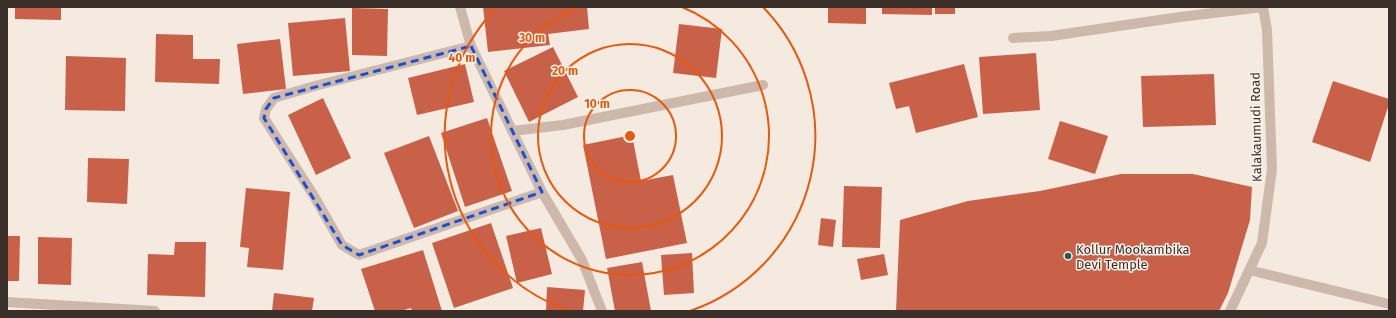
<svg xmlns="http://www.w3.org/2000/svg" width="1396" height="318" font-family="'Fira Sans',sans-serif">
  <rect width="100%" height="100%" fill="#f4eae0"/>
  <!-- building -->
  <path fill="#c96149" d="M15 7H61V20L15 19Z
    M483 7H587L589 29 548 34 550 45 488 52Z
    M828 7H866V24L828 23Z
    M882 7H932V15L882 14Z
    M935 7H955V14H935Z
    M352 8 388 9 387 56 352 55Z
    M345 18 350 71 293 76 288 23Z
    M679 24 722 29 716 78 673 73Z
    M156 34 193 35V59H220L219 84 155 82Z
    M280 39 286 89 243 94 237 44Z
    M553 47 578 97 529 122 504 71Z
    M1036 53 1040 110 983 114 979 57Z
    M66 56 126 58 125 111 65 110Z
    M465 64 474 102 417 115 408 78Z
    M964 64 978 117 916 133 909 106 896 109 889 83Z
    M1214 74 1216 125 1143 127 1141 76Z
    M1333 81 1389 99V104L1370 162 1312 142Z
    M323 98 351 158 316 175 288 115Z
    M487 118 512 191 465 207 441 133Z
    M1060 121 1108 136 1095 174 1048 159Z
    M632 135 641 181 673 175 687 243 606 259 583 145Z
    M429 136 458 211 414 228 384 153Z
    M88 158 129 159 127 204 87 202Z
    M1121 174H1193L1252 187 1250 220 1228 293 1219 311H896L900 220 968 201 1040 191Z
    M844 186 882 187 880 248 842 247Z
    M246 188 290 192 283 270 247 267 249 248 240 247Z
    M821 218 836 220 833 247 818 245Z
    M491 223 513 288 454 308 432 243Z
    M541 228 552 274 517 283 506 236Z
    M7 236H20L19 281H7Z
    M38 237 72 238 71 285 38 284Z
    M175 242H206L205 297 147 295 148 254 174 255Z
    M423 250 442 311H412L411 308 401 311H375L361 269Z
    M692 253 694 293 664 295 661 255Z
    M884 254 888 275 861 280 857 259Z
    M642 262 651 311H615L607 268Z
    M547 287 585 290 583 311H546Z
    M274 293 314 298 312 311H272Z"/>
  <g fill="none" stroke-linecap="round" stroke-linejoin="round">
    <!-- minor -->
    <path stroke="#cdb9ab" stroke-width="10" d="M460 7 471 46 542 192 582 260 602 311
      M1013 38 1051 36 1180 17 1263 7
      M471 46 311 87 274 98 266 109 264 118 314 196 342 245 359 255 542 192
      M512 131 563 125 763 85
      M1249 270 1389 304
      M7 302 155 311
      M1230 311 1262 243 1272 169 1267 30 1263 7"/>
  </g>
  <!-- marked area -->
  <path fill="none" stroke="#1d4ed8" stroke-width="3" stroke-dasharray="8 5" stroke-linejoin="round" d="M471 46 542 192 359 255 342 245 264 118 266 109 274 98Z"/>
  <!-- distance rings -->
  <g fill="none" stroke="#e8590c" stroke-width="2">
    <circle cx="630" cy="136" r="46"/>
    <circle cx="630" cy="136" r="92"/>
    <path d="M682 7A139 139 0 1 1 578 7"/>
    <path d="M570 311A185 185 0 0 1 497 7M763 7A185 185 0 0 1 690 311"/>
  </g>
  <!-- markers -->
  <circle fill="#1e5d5e" stroke="#fbf4ed" stroke-width="1.5" cx="1068" cy="256" r="4"/>
  <g text-anchor="middle" dominant-baseline="central" stroke-width="3" stroke-linejoin="round" paint-order="stroke">
    <!-- street labels -->
    <g font-size="13" fill="#3b2f2a" stroke="#fbf4ed">
      <text transform="translate(1256 127) rotate(-91)">Kalakaumudi Road</text>
    </g>
    <!-- poi labels -->
    <g font-size="13" fill="#3b2f2a" stroke="#fbf4ed" text-anchor="start">
      <text x="1076" y="249">Kollur Mookambika<tspan x="1076" dy="15">Devi Temple</tspan></text>
    </g>
  </g>
  <circle cx="630" cy="136" r="6" fill="#e8590c" stroke="#fbf4ed" stroke-width="2"/>
  <g font-size="12" text-anchor="middle" font-weight="bold" fill="#e8590c" stroke="#fbf4ed" stroke-width="3" stroke-linejoin="round" paint-order="stroke">
    <text x="532" y="42">30 m</text>
    <text x="462" y="62">40 m</text>
    <text x="565" y="75">20 m</text>
    <text x="597" y="108">10 m</text>
  </g>
  <!-- border -->
  <rect width="1396" height="318" fill="none" stroke="#3b2f2a" stroke-width="16"/>
</svg>
